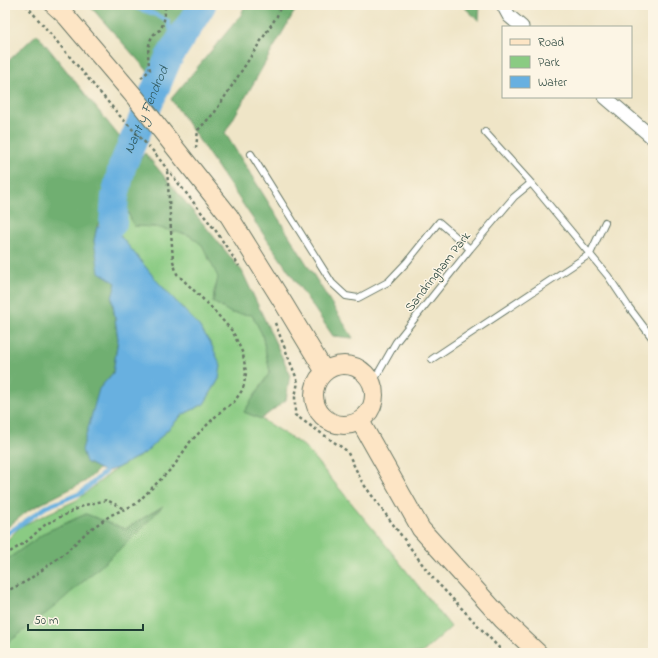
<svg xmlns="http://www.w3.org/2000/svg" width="658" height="658" font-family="'Indie Flower',sans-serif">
  <rect width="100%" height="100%" fill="#fcf5e5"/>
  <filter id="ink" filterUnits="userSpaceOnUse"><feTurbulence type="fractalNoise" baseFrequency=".025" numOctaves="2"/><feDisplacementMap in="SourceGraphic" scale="8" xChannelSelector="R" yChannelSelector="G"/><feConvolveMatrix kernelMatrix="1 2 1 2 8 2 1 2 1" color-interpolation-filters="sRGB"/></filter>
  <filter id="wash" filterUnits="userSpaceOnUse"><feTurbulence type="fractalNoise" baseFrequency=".012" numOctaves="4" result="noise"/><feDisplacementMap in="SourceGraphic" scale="16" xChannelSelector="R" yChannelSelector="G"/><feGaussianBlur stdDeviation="0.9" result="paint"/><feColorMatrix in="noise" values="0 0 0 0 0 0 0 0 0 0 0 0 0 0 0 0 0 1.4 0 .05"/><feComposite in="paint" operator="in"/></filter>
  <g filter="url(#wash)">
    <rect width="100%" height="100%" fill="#efe5c7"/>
    <!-- green -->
    <path fill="#8acb83" stroke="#54845c" d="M128 175 126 208 134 226C155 227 186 228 201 244 208 251 214 268 219 277L214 291 213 302 231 313 252 314 262 334 270 372 244 412 261 419 304 446 373 529 451 627 422 653H5V645C61 602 113 558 162 507L125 529 86 514 46 532 5 561V542L21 526 77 500 117 468 145 453 182 415 204 404 219 379 212 346 199 326 155 279 118 233 121 193Z"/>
    <!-- forest -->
    <path fill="#6faf71" stroke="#477652" d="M89 5H197L173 40 153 77Z
      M245 5H299L293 14 225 133 353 338 333 336 171 99 241 15Z
      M462 5H480L479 21Z
      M37 34 122 140 105 213 97 227 94 241 116 283 112 299 118 339 113 373 99 389 86 462 99 469 86 481 29 510 5 529V64Z
      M145 153 242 271 290 374 286 400 261 419 244 412 270 372 262 334 252 315 231 313 213 302 218 277 202 245 189 235 155 227 134 226 126 208 128 175Z
      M163 506 130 540 53 608 5 645V561L46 532 86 514 125 529Z"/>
    <!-- water -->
    <path fill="#68b0e0" stroke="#44768a" d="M113 223 118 233 157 281 199 326 212 346 221 366 219 379 204 404 182 415 145 453 117 468 105 472 86 462 82 450 99 389 113 373 118 339 112 298 116 283 99 272 94 241 97 227Z"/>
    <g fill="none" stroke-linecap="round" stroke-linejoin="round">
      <!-- stream -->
      <path stroke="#68b0e0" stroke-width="4.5" d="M132 5 134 7 152 13 168 21 176 46
        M5 535 46 507 81 493 105 472"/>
      <!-- river -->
      <path stroke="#68b0e0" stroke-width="28" id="s1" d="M113 223 115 197 122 167 168 59 202 5"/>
    </g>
  </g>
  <g filter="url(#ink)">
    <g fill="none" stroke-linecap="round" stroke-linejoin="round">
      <defs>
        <path id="lane" d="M485 132 531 183 608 276 628 306 653 339
          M251 154 332 283 346 296 358 298 388 282 407 262 439 222 470 249
          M432 359 590 254 605 222
          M372 384 396 342 470 249 514 197 531 183"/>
        <path id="street" d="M503 5 509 16 522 27
          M605 97 653 138"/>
        <path id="secondary" d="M54 5 66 16 134 96 229 216 284 304 325 372
          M314 395a30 30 0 1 1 60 0a30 30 0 1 1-60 0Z
          M360 421 421 529 503 620 538 653"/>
      </defs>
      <!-- lane casing -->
      <use href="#lane" stroke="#687867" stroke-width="8"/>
      <!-- street casing -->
      <use href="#street" stroke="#687867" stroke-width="15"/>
      <!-- secondary casing -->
      <use href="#secondary" stroke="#687867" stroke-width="20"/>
      <!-- path -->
      <path stroke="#687867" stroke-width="2.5" stroke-dasharray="3 3" stroke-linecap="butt" d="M26 5 119 115 153 151 216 231 239 266
        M141 78 150 70C147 58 146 35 160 30 165 22 165 14 165 5
        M196 148 198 130 215 112 277 16 281 5
        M275 323 298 382 295 397V415L347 451 362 482 431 576 504 653
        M5 555 26 542 46 524 85 505 107 500 124 509
        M5 592 27 581 65 553 88 531 111 515 136 504 174 466 190 442 220 412 234 402 243 389 246 373 243 354 233 332 210 306 177 274 173 261 167 169"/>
      <!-- lane -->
      <use href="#lane" stroke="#fff" stroke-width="6"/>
      <!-- street -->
      <use href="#street" stroke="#fff" stroke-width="13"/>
      <!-- secondary -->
      <use href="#secondary" stroke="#fde5c5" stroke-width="18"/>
    </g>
  </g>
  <g text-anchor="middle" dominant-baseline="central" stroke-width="3" stroke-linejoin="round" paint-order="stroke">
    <!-- street labels -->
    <g font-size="13" fill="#1f3d34" stroke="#fcf5e5">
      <text transform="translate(438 272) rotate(-52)">Sandringham Park</text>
    </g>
    <!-- water labels -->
    <g font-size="14" font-style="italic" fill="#315a5f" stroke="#fcf5e5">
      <text stroke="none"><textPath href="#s1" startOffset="119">Nant y Fendrod</textPath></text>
    </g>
  </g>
  <!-- margin -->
  <rect width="658" height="658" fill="none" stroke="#fcf5e5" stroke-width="20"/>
  <!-- legend -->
  <rect x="502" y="26" width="130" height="72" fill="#fcf5e5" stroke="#a4ab9e"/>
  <rect x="510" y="39" width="20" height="6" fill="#fde5c5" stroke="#a4ab9e"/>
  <text x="538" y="46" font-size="12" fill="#1f3d34">Road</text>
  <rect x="510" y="56" width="20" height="12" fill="#8acb83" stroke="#a4ab9e"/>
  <text x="538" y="66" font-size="12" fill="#1f3d34">Park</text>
  <rect x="510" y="76" width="20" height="12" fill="#68b0e0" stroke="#a4ab9e"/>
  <text x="538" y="86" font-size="12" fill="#1f3d34">Water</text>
  <!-- scale -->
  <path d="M28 624v6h115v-6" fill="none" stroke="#1f3d34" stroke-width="2"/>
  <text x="34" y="624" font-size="12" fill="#1f3d34" stroke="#fcf5e5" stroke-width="3" paint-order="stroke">50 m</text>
</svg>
